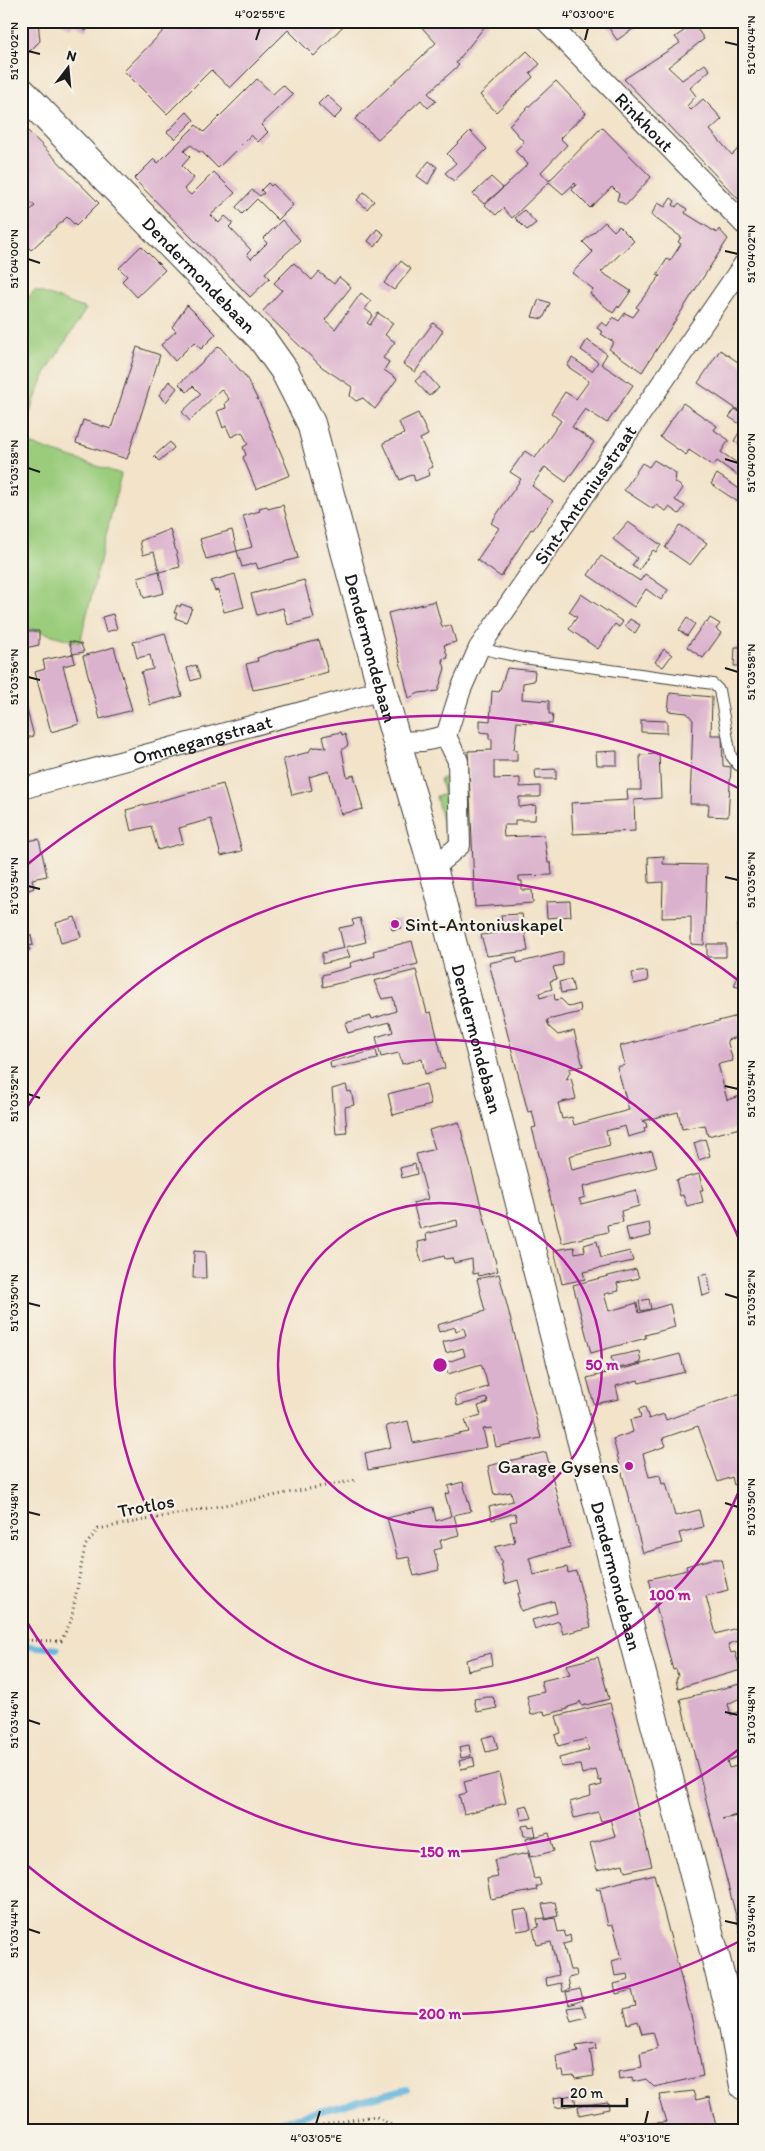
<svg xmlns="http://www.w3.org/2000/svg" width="765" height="2151" font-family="Itim,sans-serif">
  <rect width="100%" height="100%" fill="#f7f3e8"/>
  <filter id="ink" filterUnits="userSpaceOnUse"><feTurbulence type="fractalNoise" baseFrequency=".02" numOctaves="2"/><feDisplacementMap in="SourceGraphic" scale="10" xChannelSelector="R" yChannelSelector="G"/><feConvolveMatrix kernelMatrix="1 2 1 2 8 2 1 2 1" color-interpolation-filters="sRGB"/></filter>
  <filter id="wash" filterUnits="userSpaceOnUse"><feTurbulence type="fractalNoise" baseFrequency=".0096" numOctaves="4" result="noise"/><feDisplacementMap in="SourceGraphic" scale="20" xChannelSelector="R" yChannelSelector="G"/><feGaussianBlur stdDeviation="1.12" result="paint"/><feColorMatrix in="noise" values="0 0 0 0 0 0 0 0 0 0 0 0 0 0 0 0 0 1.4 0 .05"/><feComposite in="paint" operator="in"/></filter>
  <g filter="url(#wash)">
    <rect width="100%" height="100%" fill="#f2e3c9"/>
    <!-- green -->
    <path fill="#9acc7c" stroke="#5b744c" d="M35 290 86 309 45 374 21 435V306Z
      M21 441 121 474 80 643 21 626Z
      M447 777 450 833 457 839 449 850 436 796 444 795 440 779Z"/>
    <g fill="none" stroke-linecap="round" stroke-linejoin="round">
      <!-- stream -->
      <path stroke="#62b5dd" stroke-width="6" d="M21 1645 57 1649
        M247 2130 407 2089"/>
    </g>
    <g id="blocks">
      <!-- building -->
      <path fill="#dbb2cd" d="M21 21H38L40 41 21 60Z
        M59 21H92L86 31 74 24 71 28Z
        M173 21H348L314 56 288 30 230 88 211 70 167 114 124 71Z
        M416 21H489L456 63 459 65 428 93 436 101 428 108 421 100 378 139 355 119 436 43Z
        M604 21H645L617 40Z
        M694 24 704 39 668 67 682 80 705 64 710 70 690 88 696 96 687 106 691 110 703 99 713 109 722 119 710 130 732 155 744 143V159L741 162 744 165V205L624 79 680 43 675 37Z
        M527 51 540 64 530 73 533 77 496 112 480 95Z
        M257 79 273 94 283 85 293 95 261 125 268 132 258 142 251 135 218 168 201 151 199 152 191 145 184 151 190 157 182 166 194 178 184 189 191 195 214 172 235 193 211 215 219 223 225 216 233 223 229 227 251 250 247 254 251 259 267 243 263 239 282 220 300 240 265 273 270 278 250 297 134 179 154 159 158 163 196 125 204 132Z
        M556 81 586 113 560 138 567 145 541 172 549 181 602 127 651 177 626 205 617 200 619 194 612 187 590 208 572 190 576 185 575 183 563 194 549 182 512 218 503 208 496 215 485 205 528 164 515 151 524 142 509 125Z
        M327 95 343 110 334 119 318 104Z
        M187 112 194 120 175 139 167 132Z
        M21 124 99 203 76 226 67 217 31 250 21 240V219L35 206 30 202 21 211V188L28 182 23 178 21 180Z
        M470 131 487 149 454 181 445 173 456 163 447 154Z
        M429 161 437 167 428 184 417 176Z
        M491 177 503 188 484 204 473 194Z
        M268 183 271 186 273 184 293 205 278 220 257 199 242 214 236 207 252 190 260 196 264 193 261 190Z
        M364 192 374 201 367 209 357 200Z
        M671 198 675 201 673 205 676 207 679 203 687 209 685 213 717 233 719 229 728 239 642 372 609 349 614 342 601 334 603 332 597 328 602 322 607 326 613 317 619 321 625 313 633 317 639 309 636 307 660 276 657 275 667 259 670 261 681 244 678 242 681 237 651 215 658 203 665 207Z
        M524 210 536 223 527 230 515 218Z
        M605 222 614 231 619 226 634 241 601 272 631 291 619 308 618 306 613 313 590 294 593 289 572 273 593 252 583 242Z
        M377 229 384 234 375 247 368 241Z
        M141 246 165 270 137 297 122 281 127 276 119 268Z
        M401 261 411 269 394 290 384 283Z
        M294 263 312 280 319 272 334 284 339 277 351 287 325 320 335 329 361 293 371 301 365 309 373 315 367 323 370 325 378 313 393 323 385 335 395 342 383 358 389 362 384 370 397 379 375 409 363 398 356 401 350 396 352 387 322 367 263 311 282 290 274 283Z
        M539 299 550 303 543 319 532 317Z
        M187 305 216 334 201 349 194 342 175 361 161 345 176 331 172 327Z
        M433 323 443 331 415 372 403 364Z
        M587 340 607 354 601 364 633 385 607 423 585 409 572 427 594 442 566 482 545 467 538 477 532 486 553 501 533 530 531 529 501 577 477 560 499 528 491 523 521 479 510 472 525 451 535 458 561 421 551 413 565 392 576 399 589 381 567 366 572 358 592 371 598 362 581 350Z
        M219 346 246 377 263 410 290 475 256 489 243 457 246 455 243 447 248 444 242 432 231 437 226 426 223 428 217 411 226 408 225 403 229 399 221 389 190 421 182 412 201 394 193 386 187 392 179 384Z
        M137 347 160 355 127 459 76 443 83 420 111 429Z
        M720 350 744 366V409L741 412 698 383Z
        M425 372 439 388 429 396 415 381Z
        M169 381 177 388 166 402 159 395Z
        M683 403 717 426 714 430 729 440 721 452 743 467 737 475 717 461 713 466 689 450 686 455 660 437Z
        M735 409 744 415V447L734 441 743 426 729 417Z
        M418 413 428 435 420 439 433 467 428 469 430 475 415 481 413 474 400 480 383 443 404 434 399 422Z
        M170 442 174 448 159 461 154 456Z
        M654 460 676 473 675 482 683 488 675 500 685 506 679 514 669 507 666 511 656 505 653 509 624 490 642 463 649 467Z
        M717 474 744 492V506L711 484Z
        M283 505 298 558 258 569 256 563 242 567 237 551 252 547 243 516 260 511 259 508 267 506 268 509Z
        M628 522 661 545 656 552 653 550 639 570 632 566 637 558 613 539Z
        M680 525 707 543 690 565 665 548Z
        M170 529 180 567 159 572 164 593 144 598 138 577 159 571 154 552 143 555 140 541Z
        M232 530 237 551 206 559 200 539Z
        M601 556 640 581 645 574 668 590 661 600 646 589 634 607 588 575Z
        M235 574 244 607 224 612 218 590 215 591 211 581Z
        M304 580 314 618 288 625 283 608 257 615 251 594Z
        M581 594 623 622 619 627 615 624 598 649 569 629 577 617 569 612Z
        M435 601 442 627 451 625 456 642 444 645 448 658 442 659 445 668 438 691 419 693 409 698 388 613Z
        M181 604 192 608 186 622 175 618 177 613H174L177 605 180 607Z
        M113 614 117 629 106 632 102 617Z
        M687 618 695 624 687 636 679 630Z
        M710 618 720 624 716 629 721 633 703 658 687 647 705 622 707 623Z
        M630 619 640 625 635 633 625 626Z
        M21 631H39V645L21 649Z
        M165 633 182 696 150 705 141 672 153 669 150 655 137 658 133 642Z
        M319 640 328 672 280 685 253 690 246 664 258 661 257 658 273 652Z
        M69 641 81 644 84 652 73 654Z
        M114 647 132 710 100 719 83 656Z
        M735 647H744V666H734Z
        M664 649 672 655 663 667 655 662Z
        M73 654 75 663 63 666 79 724 51 732 35 672 45 669 43 660Z
        M196 665 200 678 191 681 187 668Z
        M507 668 535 671 534 681 523 683 522 699 549 701V714H553L552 724 517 722 514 750H517V761H494V779L520 778V787L540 786V797H519V807L536 805 535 820H515V825H503L504 837 544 835 548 863H551L552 875 519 876V881H522V890H532L533 903 475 907 468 751 492 750V739H489V733L480 732V720L490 721 492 691 499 692Z
        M21 688 34 736 21 739Z
        M670 693 712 697 711 735H722L723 766 731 767 728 817 708 816 709 804H690L693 720 687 713 668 711Z
        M641 720 667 721V733L641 732Z
        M341 732 342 735 345 734 348 745 342 750 347 777 354 775 363 809 341 814 329 771 309 777 312 790 292 795 283 759 309 752 311 748 316 747 326 748 323 736Z
        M617 751V765H597L596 752Z
        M659 754 661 798 634 800 635 831 573 834 571 803 628 800 627 790H641L640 755Z
        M556 769V779H536L535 770Z
        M223 784 242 851 221 856 211 819 179 828 183 843 158 850 151 826 131 831 126 810Z
        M39 839 47 876 32 879 34 888 23 892 21 842Z
        M664 856 663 864 707 865 704 945 691 944V917L662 918 663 882 649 883 648 857Z
        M570 901 571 916 547 918 546 902Z
        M522 914 528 951 487 956 481 935 497 933 496 924H502L501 915Z
        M75 917 81 937 61 943 56 923Z
        M360 918 366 942 346 947 350 957 322 964V953L344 948 339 928 354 925 352 920Z
        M399 919 401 928 392 930 390 920Z
        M739 920 744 921V932L737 930Z
        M26 924 27 935H31L33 945 29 946 30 950 22 952 21 925Z
        M412 941 418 964 323 987 322 975 351 967 350 963 375 956 373 951Z
        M707 944H726V957H707Z
        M563 952V965L553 967 557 979 550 981 552 989 539 993 540 998 554 994 555 1000 561 999 569 1007 580 1004 581 1012 547 1020 549 1027 558 1035 574 1031 583 1066 569 1069 570 1072 566 1080 571 1078 576 1099 558 1103 562 1119 572 1117 574 1125 629 1110 617 1067 625 1065 620 1046 738 1016 742 1036 727 1040 733 1061 718 1064 727 1100 744 1095V1127L708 1136 705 1125 682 1129 678 1112 642 1121 646 1123 647 1127 644 1128 645 1132 628 1137 625 1126 606 1131 610 1145 569 1156 572 1170 652 1151 657 1167 583 1187 585 1197 579 1199 581 1204 636 1190 639 1206 621 1211 623 1222 607 1225 608 1232 562 1243 532 1128 536 1127 532 1111 528 1112 489 963 516 957 517 963Z
        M416 970 427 1013 431 1012 445 1068 425 1074 422 1059 402 1064 399 1053 381 1057 376 1037 393 1032 390 1022 348 1033 345 1023 371 1016 372 1019 396 1011 393 997 382 999 374 981Z
        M647 971 648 981 634 984 632 973Z
        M739 973 744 974V989L734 986Z
        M571 979 574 991 561 993 559 982Z
        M376 1050 378 1059 331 1068 330 1062Z
        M426 1084 431 1105 393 1115 388 1094Z
        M346 1085 348 1092 351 1091 354 1105 345 1107 347 1133 336 1134 332 1089Z
        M459 1122 498 1271 479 1276 478 1273 473 1274 472 1259 454 1263 452 1258 445 1259 444 1256 422 1262 419 1253 418 1242 427 1240 426 1234 458 1226 457 1220 420 1229 413 1203 428 1199 416 1154 435 1149 429 1130Z
        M705 1139 710 1156 699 1160 694 1143Z
        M415 1164 417 1174 402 1178 400 1168Z
        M699 1174 703 1190H700L703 1202 687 1206 683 1195 680 1196 676 1180Z
        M649 1223 651 1236 629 1241 626 1228Z
        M597 1241 601 1258 630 1251 633 1261 583 1272 585 1279 562 1284 554 1250 574 1247 575 1253 585 1251 584 1245Z
        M194 1251 205 1252 206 1278H193Z
        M636 1269 639 1278 617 1283 619 1291 604 1294 609 1311 637 1303 639 1313 670 1304 675 1327 645 1335 646 1338 591 1353 573 1285Z
        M499 1274 541 1438 496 1447 492 1428 483 1429 487 1447 368 1470 365 1453 391 1447 386 1426 408 1421 413 1443 469 1432 465 1420 481 1415 478 1406 488 1403 487 1398 457 1406 455 1396 488 1387 485 1375 481 1364 448 1374 445 1363 465 1356 463 1348 446 1353 443 1342 466 1336 464 1328 456 1331 455 1327 439 1332 437 1325 485 1311 477 1279Z
        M707 1274 711 1293 703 1296 699 1276Z
        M649 1299 651 1309 641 1311 639 1301Z
        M639 1351 641 1363 614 1369 611 1357Z
        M680 1354 685 1372 639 1383 638 1380 616 1386 619 1399 594 1404 587 1378Z
        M744 1392V1481L734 1485 732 1477 718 1482 698 1426 663 1438 666 1446 643 1454 649 1477 660 1475 662 1484 666 1483 675 1516 699 1510 703 1527 679 1533 682 1543 643 1553 613 1439 633 1432 630 1420 641 1417 639 1409 645 1407 649 1419 664 1414 666 1420Z
        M546 1452 570 1547 529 1558 534 1575 567 1567 568 1573 576 1571 591 1627 563 1634 559 1621 535 1629 532 1620 557 1613 554 1601 521 1611 518 1601H520L518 1593H521L518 1580 505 1584 501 1561 495 1547 515 1542 510 1522 517 1521 515 1513 492 1520 489 1507 513 1501 511 1492 494 1495 488 1466Z
        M463 1482 471 1511 454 1515 459 1535 440 1540 442 1548 434 1550 439 1570 414 1576 409 1557 398 1559 387 1518 433 1507 436 1521 451 1516 445 1494 450 1493 448 1486Z
        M712 1559H721L728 1590 706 1596 716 1634 743 1626 744 1639 728 1644 731 1653 735 1652 741 1670 678 1688 676 1680 678 1676 676 1669 673 1670 649 1579 687 1570 686 1566Z
        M490 1653 492 1665 468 1671 466 1660Z
        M598 1657 609 1699 582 1706 580 1701 578 1704 568 1707V1709L545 1715 544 1711 531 1715 527 1696 544 1692 541 1681 570 1674 566 1665Z
        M744 1683V1696L728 1704 731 1715 744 1709V1726L739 1728 742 1735 744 1734V1754L727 1761 729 1768 744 1764V1813L722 1819 738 1816 740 1823 744 1822 743 1943 680 1699Z
        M487 1697H493L497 1708 477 1712 474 1699Z
        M610 1703 652 1866 625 1872 623 1864 597 1870 590 1843 615 1836 610 1819 601 1821 598 1812 574 1818 570 1802 591 1796 590 1788 602 1785 601 1780 599 1781 596 1770 582 1774 580 1765 561 1767 559 1758 589 1750 586 1739 558 1746 555 1735 561 1733 556 1716Z
        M494 1735 498 1749 486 1752 482 1738Z
        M469 1745 471 1756 461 1758 459 1747Z
        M473 1757 475 1766 461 1769 459 1761Z
        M499 1773 506 1803 464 1814 459 1795 467 1793 464 1782Z
        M527 1805 532 1818 522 1820 519 1807Z
        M529 1825V1827L534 1826 536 1836H524L522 1826Z
        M549 1833 554 1851 530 1857 526 1839Z
        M528 1853 534 1879 539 1878 541 1885 536 1887 537 1890 491 1899 487 1879 498 1877 494 1860Z
        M654 1874 693 2024 703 2076 654 2087 646 2079 633 2082 632 2077 619 2079 618 2071 642 2067 640 2053 658 2048 653 2032 642 2034 638 2021 628 2024 624 2009 636 2006 632 1990 616 1994 614 1984 629 1980 628 1974 615 1976 612 1961 622 1958 613 1925 608 1926 600 1889 597 1890 596 1888Z
        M555 1902 558 1916 546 1919 542 1904Z
        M527 1909 531 1929 517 1931 513 1911Z
        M545 1918V1920L555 1918 558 1932 564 1931 566 1937 570 1935 571 1942 563 1944 570 1970H576L577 1976 568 1978 570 1989 563 1992 561 1983 547 1986 546 1978 559 1975 551 1942 537 1945 533 1929 539 1927 537 1919Z
        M580 1989 583 2000 569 2005 566 1992Z
        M582 2006 586 2017 571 2021 567 2008Z
        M596 2042 597 2048 590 2050 594 2076 575 2079 574 2076 564 2077 563 2071H558L556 2056 578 2051 576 2045Z
        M693 2091 696 2100 709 2097 717 2130H643L642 2124 666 2122 659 2099H661L660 2095Z
        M574 2095 576 2105 555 2108 554 2098Z
        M608 2102 609 2109 579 2115 578 2106Z
        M450 2125 451 2130H439V2126Z"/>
    </g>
  </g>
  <g filter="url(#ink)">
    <use href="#blocks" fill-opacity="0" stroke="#3c3a36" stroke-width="1"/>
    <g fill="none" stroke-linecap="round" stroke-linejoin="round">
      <defs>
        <path id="lane" d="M479 648 523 658 713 684 719 690 731 756 738 765 744 767"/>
        <g id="street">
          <path id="s1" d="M546 21 744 224"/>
          <path id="s2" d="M397 742 423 741 446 736 461 689 479 648 744 264"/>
          <path id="s3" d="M21 789 382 690"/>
          <path d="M433 868 460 845 458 761 446 736"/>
        </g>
        <g id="secondary">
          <path id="s4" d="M21 91 262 339 284 370 311 423 382 690 433 868 733 2025 744 2086"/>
        </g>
      </defs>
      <!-- lane casing -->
      <use href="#lane" stroke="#3c3a36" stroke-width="12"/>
      <!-- street casing -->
      <use href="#street" stroke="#3c3a36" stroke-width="22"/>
      <!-- secondary casing -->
      <use href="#secondary" stroke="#3c3a36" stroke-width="30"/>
      <!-- path -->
      <path stroke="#3c3a36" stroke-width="3" stroke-dasharray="1 4" stroke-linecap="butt" d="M21 1640 61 1641 71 1621 85 1546 98 1529 356 1480
        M293 2130 375 2116 391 2125 395 2130"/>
      <!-- lane -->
      <use href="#lane" stroke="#fff" stroke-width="10"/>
      <!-- street -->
      <use href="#street" stroke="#fff" stroke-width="20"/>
      <!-- secondary -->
      <use href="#secondary" stroke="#fff" stroke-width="28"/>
    </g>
  </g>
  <!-- ticks -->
  <path fill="none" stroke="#1c1c1c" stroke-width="2" d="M256 40 260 28M585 40 588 28M725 42 738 45M28 51 40 54M725 251 738 254M28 259 40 263M725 459 738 463M28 468 40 472M725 668 738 672M28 677 40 680M725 877 738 880M28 886 40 889M725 1086 738 1089M28 1094 40 1098M725 1294 738 1298M28 1303 40 1306M725 1503 738 1507M28 1512 40 1515M725 1712 738 1715M28 1720 40 1724M725 1921 738 1924M28 1929 40 1933M316 2124 320 2111M645 2124 648 2111"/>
  <!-- distance rings -->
  <g fill="none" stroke="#b5179e" stroke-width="2.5">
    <circle cx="440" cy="1365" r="162"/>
    <path d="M743 1481A325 325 0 1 1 743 1249"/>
    <path d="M743 1746A487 487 0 0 1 23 1616M23 1114A487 487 0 0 1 743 984"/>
    <path d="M740 1941A649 649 0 0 1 23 1862M23 868A649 649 0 0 1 740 789"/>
  </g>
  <!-- markers -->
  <g fill="#b5179e" stroke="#f7f3e8" stroke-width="2">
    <circle cx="395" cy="924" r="5"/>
    <circle cx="629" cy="1466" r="5"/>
  </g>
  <g text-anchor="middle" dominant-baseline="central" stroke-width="4.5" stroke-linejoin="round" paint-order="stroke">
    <!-- street labels -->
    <g font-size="19" fill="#1c1c1c" stroke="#f7f3e8">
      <text stroke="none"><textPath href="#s1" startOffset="141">Rinkhout</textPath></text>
      <text stroke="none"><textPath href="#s4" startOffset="256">Dendermondebaan</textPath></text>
      <text stroke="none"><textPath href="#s2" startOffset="330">Sint-Antoniusstraat</textPath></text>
      <text stroke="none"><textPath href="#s4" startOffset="676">Dendermondebaan</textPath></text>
      <text stroke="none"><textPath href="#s3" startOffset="188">Ommegangstraat</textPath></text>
      <text stroke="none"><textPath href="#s4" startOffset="1081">Dendermondebaan</textPath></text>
      <text transform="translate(146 1506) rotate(-11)">Trotlos</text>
      <text stroke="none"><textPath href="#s4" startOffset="1636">Dendermondebaan</textPath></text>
    </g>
    <!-- poi labels -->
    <g font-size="19" fill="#1c1c1c" stroke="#f7f3e8" text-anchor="start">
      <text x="405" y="924">Sint-Antoniuskapel</text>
      <text x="619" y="1466" text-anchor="end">Garage Gysens</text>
    </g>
  </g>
  <circle cx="440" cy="1365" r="8" fill="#b5179e" stroke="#f7f3e8" stroke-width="2.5"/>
  <g font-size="15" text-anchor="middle" font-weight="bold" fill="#b5179e" stroke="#f7f3e8" stroke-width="4.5" stroke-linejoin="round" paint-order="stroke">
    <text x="602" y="1370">50 m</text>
    <text x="670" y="1600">100 m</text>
    <text x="440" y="1857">150 m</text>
    <text x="440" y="2019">200 m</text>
  </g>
  <!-- margin -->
  <rect width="765" height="2151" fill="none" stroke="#f7f3e8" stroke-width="55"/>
  <!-- north arrow -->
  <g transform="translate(68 68) rotate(16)" stroke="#f7f3e8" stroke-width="4" paint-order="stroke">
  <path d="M0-4L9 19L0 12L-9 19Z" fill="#1c1c1c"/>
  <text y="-8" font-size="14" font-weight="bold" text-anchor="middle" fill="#1c1c1c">N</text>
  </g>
  <!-- scale -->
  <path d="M562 2098v8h65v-8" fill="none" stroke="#1c1c1c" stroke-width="2.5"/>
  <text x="570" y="2098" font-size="15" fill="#1c1c1c" stroke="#f7f3e8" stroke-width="4" paint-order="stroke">20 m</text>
  <rect x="28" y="28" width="710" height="2096" fill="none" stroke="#1c1c1c" stroke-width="2"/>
  <g font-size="12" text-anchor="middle" fill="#1c1c1c">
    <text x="260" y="18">4°02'55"E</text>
    <text x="588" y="18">4°03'00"E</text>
    <text transform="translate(751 45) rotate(-90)" y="4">51°04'04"N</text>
    <text transform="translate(14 51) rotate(-90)" y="4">51°04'02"N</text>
    <text transform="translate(751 254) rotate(-90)" y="4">51°04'02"N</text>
    <text transform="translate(14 259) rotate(-90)" y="4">51°04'00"N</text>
    <text transform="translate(751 463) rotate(-90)" y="4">51°04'00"N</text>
    <text transform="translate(14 468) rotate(-90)" y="4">51°03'58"N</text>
    <text transform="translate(751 672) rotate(-90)" y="4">51°03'58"N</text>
    <text transform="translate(14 677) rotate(-90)" y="4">51°03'56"N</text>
    <text transform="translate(751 880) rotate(-90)" y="4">51°03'56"N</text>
    <text transform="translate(14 886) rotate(-90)" y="4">51°03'54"N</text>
    <text transform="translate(751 1089) rotate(-90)" y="4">51°03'54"N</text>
    <text transform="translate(14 1094) rotate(-90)" y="4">51°03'52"N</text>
    <text transform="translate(751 1298) rotate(-90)" y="4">51°03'52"N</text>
    <text transform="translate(14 1303) rotate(-90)" y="4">51°03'50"N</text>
    <text transform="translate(751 1507) rotate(-90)" y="4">51°03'50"N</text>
    <text transform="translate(14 1512) rotate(-90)" y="4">51°03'48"N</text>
    <text transform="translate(751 1715) rotate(-90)" y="4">51°03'48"N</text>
    <text transform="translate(14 1720) rotate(-90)" y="4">51°03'46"N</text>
    <text transform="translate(751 1924) rotate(-90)" y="4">51°03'46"N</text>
    <text transform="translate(14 1929) rotate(-90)" y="4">51°03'44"N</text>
    <text x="316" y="2142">4°03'05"E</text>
    <text x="645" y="2142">4°03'10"E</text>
  </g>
</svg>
